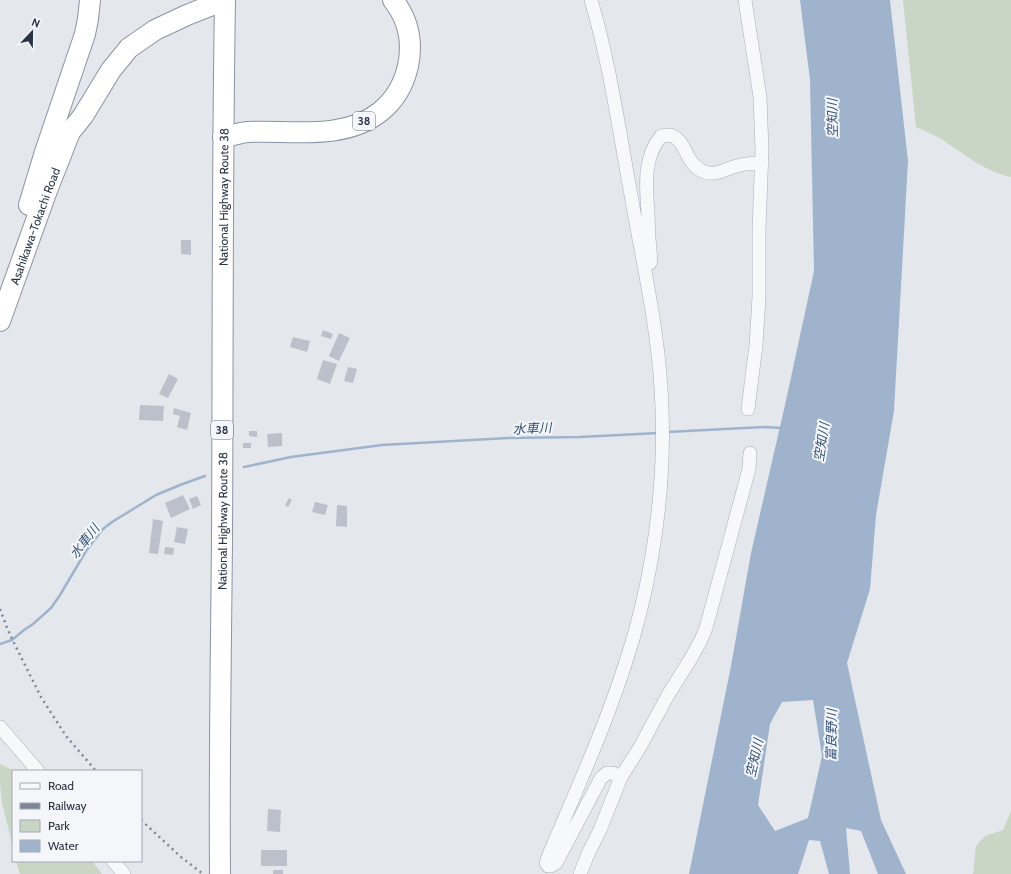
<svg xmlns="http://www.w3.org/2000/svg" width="1011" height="874" font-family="Cabin,'Noto Sans JP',sans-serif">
  <rect width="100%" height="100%" fill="#e4e7ec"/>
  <!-- green -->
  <path fill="#c9d6c5" d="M903 0H1011V177C986 172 964 154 943 140 935 135 925 131 916 127Z
    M0 764 15 771H13V847L2 803 0 784Z
    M1011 811V874H973L976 846 985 836 1003 830Z
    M16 861H92L102 874H20Z"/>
  <!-- water -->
  <path fill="#9fb4cc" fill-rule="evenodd" d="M800 0H890L908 161 894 411 876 515 870 589 847 663 881 820 906 874H878L861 831 846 828 850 874H829L820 841 809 840 798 874H689L731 666 751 553 785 405 814 271 810 80ZM813 700 822 756 808 818 775 831 758 805 770 724 782 702Z"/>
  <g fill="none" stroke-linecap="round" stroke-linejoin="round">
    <!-- stream -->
    <path stroke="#9fb4cc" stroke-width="2.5" d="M667 432 765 427 781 428
      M244 467 291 457 382 445 508 438 580 437 658 433
      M0 644 12 640 24 630 33 624 51 608 60 595 86 551 103 529 112 522 156 495 180 485 205 476"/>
  </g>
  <!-- building -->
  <path fill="#bbc0ca" d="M181 240H191V255L181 254Z
    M323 330 333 334 331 339 321 336Z
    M339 333 350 338 339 361 329 356Z
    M293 337 310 341 307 352 290 347Z
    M323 360 337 364 330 384 317 379Z
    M348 367 357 369 353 383 344 381Z
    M169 374 178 379 168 398 159 394Z
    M140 405 164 406 163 421 139 420Z
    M174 408 191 413 187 430 177 427 180 416 173 414Z
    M249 431H257V437L249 436Z
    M282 433V446L268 447 267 434Z
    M243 443H251V448H243Z
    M183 495 190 509 171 518 165 503Z
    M197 496 201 505 193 509 189 499Z
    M289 498 292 500 288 507 285 505Z
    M315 502 328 505 325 515 312 512Z
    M337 505 347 506V527L336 526Z
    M153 519 163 521 158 554 149 553Z
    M177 527 188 529 185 544 174 542Z
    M165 547 174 548 173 555 164 554Z
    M268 809 281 810 280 832 267 831Z
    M261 850H287V866H261Z
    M273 870H283V874H273Z"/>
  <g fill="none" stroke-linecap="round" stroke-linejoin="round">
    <defs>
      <path id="minor" d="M591 0C610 64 619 130 631 195 642 259 657 323 661 388 666 463 658 540 640 613 619 697 582 777 548 857L546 863 548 866H551L556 863 601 778 607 773H612L621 777
        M745 0 760 97 762 150 759 229V297L756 345 748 409
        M650 263 651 260C649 244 648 229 648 213 646 186 643 158 661 136 664 136 667 135 670 135 686 139 685 163 702 171 715 177 725 169 737 166 745 163 754 163 762 164
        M0 727 38 771
        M113 861 124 874
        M580 874 588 854 600 830 621 777 640 747 668 695 690 660 700 642 706 628 749 469 750 453"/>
      <g id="highway">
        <path d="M223 137C231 136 239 133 247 132 291 130 343 141 380 112 395 100 404 84 408 66 413 42 408 19 393 0"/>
        <path d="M29 205 45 152 85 34 88 19 90 0"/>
        <path id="s1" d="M0 321 46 193 70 132 83 116 111 70 129 48 155 30 187 15 225 0"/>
        <path id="s2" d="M220 874C219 763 221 651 222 540 223 360 222 180 225 0"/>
      </g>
    </defs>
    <!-- minor casing -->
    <use href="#minor" stroke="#a9aeb7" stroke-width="14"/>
    <!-- highway casing -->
    <use href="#highway" stroke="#8b94a3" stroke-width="22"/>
    <!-- minor -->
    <use href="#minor" stroke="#f7f8fa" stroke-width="13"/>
    <!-- highway -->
    <use href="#highway" stroke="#fff" stroke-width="20"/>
    <!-- rail -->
    <path stroke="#7d8696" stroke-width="2.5" stroke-dasharray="2 4" stroke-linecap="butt" d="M0 609 7 628 15 645 41 697 66 736 96 771
      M141 820 181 857 203 874"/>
  </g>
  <g text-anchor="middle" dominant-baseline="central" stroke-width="4" stroke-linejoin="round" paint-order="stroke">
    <!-- shield labels -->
    <g fill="#f4f6f9" stroke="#676e7b" stroke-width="1">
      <rect x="353" y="112" width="22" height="18" rx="3"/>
      <rect x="211" y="421" width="22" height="18" rx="3"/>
    </g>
    <g font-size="11" font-weight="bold" fill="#2b3445">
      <text x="364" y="121">38</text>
      <text x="222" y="430">38</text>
    </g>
    <!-- street labels -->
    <g font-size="12" fill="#2b3445" stroke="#f4f6f9">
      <text stroke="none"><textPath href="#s2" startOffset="677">National Highway Route 38</textPath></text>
      <text stroke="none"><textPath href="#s1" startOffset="101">Asahikawa-Tokachi Road</textPath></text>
      <text stroke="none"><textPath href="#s2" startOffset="353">National Highway Route 38</textPath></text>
    </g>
    <!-- water labels -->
    <g font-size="13" font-style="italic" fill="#34527a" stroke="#f4f6f9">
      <text transform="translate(832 118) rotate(-91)">空知川</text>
      <text transform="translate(532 428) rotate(-3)">水車川</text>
      <text transform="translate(821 442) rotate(-81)">空知川</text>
      <text transform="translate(84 541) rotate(-52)">水車川</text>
      <text transform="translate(831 735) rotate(-89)">富良野川</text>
      <text transform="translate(754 758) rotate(-77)">空知川</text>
    </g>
  </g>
  <!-- legend -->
  <rect x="12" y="770" width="130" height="92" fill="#f4f6f9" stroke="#a4a8b1"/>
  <rect x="20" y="783" width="20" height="6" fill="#f7f8fa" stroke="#a4a8b1"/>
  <text x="48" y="790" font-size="12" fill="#2b3445">Road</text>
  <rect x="20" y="803" width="20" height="6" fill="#7d8696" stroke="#a4a8b1"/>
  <text x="48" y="810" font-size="12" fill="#2b3445">Railway</text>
  <rect x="20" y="820" width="20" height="12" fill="#c9d6c5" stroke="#a4a8b1"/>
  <text x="48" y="830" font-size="12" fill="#2b3445">Park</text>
  <rect x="20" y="840" width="20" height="12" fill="#9fb4cc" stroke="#a4a8b1"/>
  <text x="48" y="850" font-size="12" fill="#2b3445">Water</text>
  <!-- north arrow -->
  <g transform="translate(32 32) rotate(22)" stroke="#f4f6f9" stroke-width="3" paint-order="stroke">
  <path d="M0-3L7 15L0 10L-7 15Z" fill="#2b3445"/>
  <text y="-6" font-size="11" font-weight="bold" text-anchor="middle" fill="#2b3445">N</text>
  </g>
</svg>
